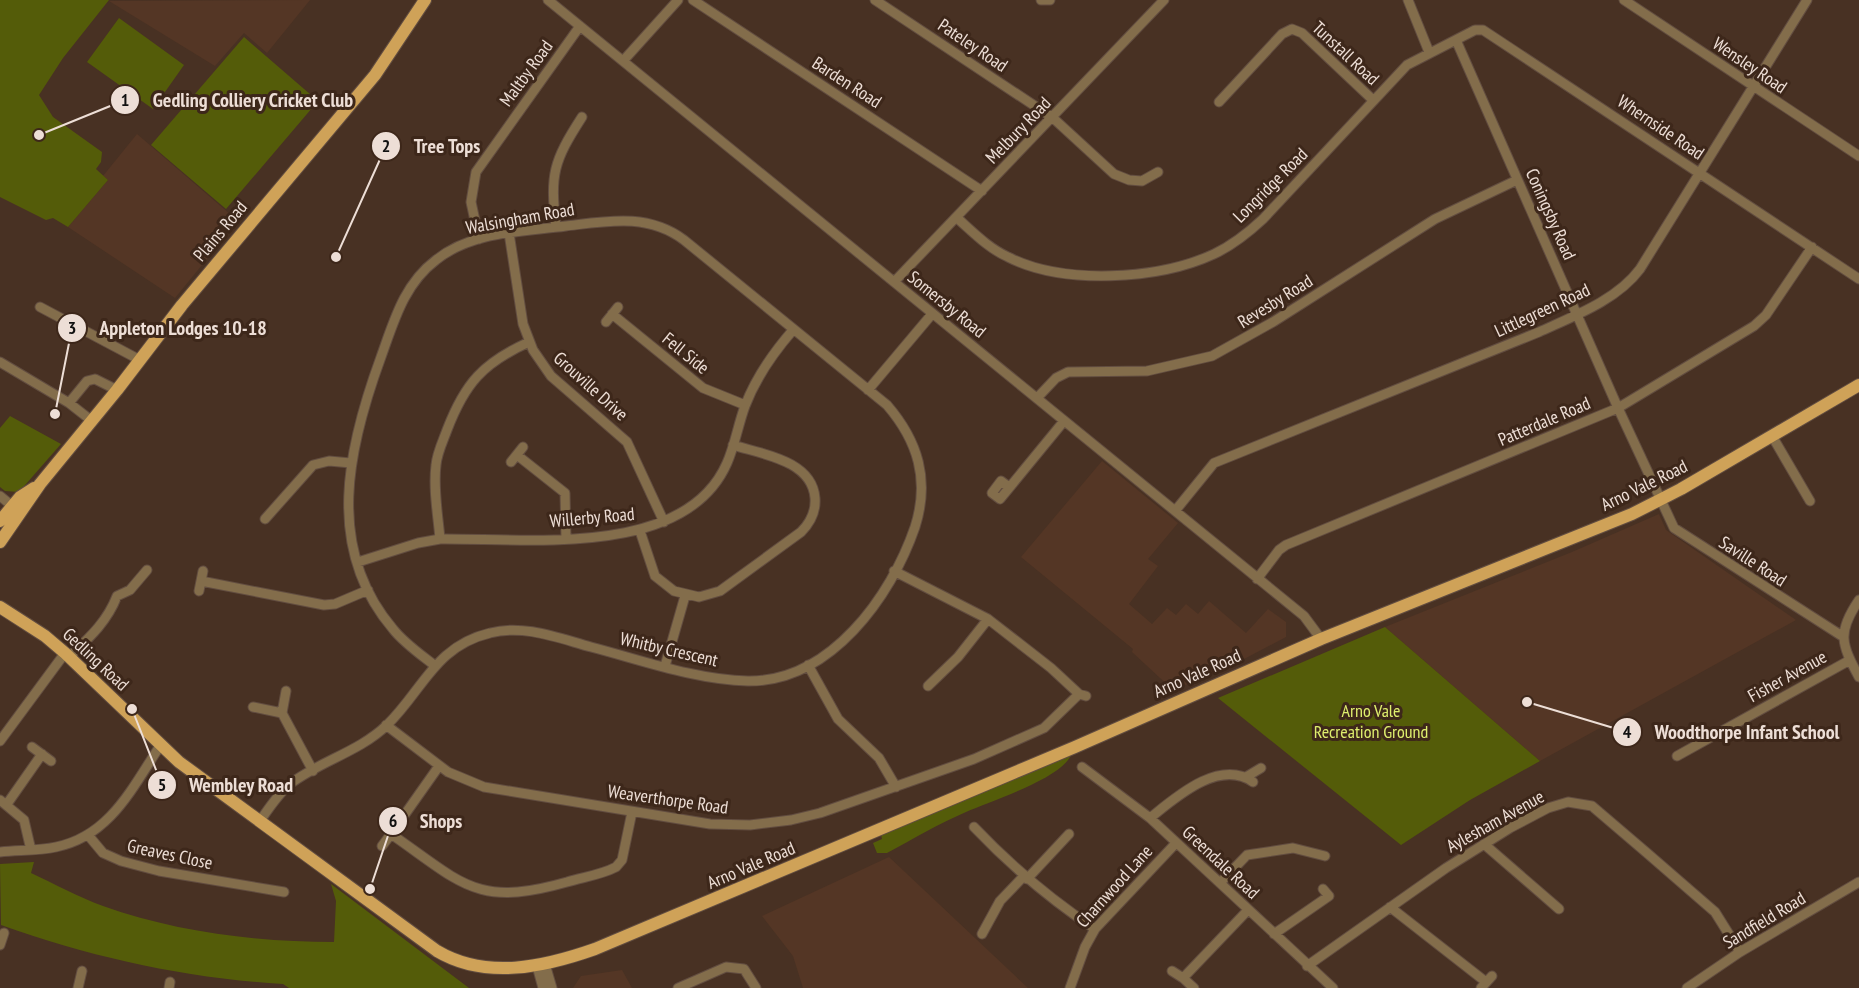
<svg xmlns="http://www.w3.org/2000/svg" width="1859" height="988" font-family="'PT Sans Narrow',sans-serif">
  <rect width="100%" height="100%" fill="#483123"/>
  <!-- built -->
  <path fill="#543625" d="M310 0 267 53 244 33 215 66 109 1Z
    M137 134 238 221 175 298 68 227 108 180 103 176Z
    M1102 461 1178 523 1148 559 1158 566 1129 604 1152 624 1167 608 1176 615 1186 604 1198 614 1209 601 1246 633 1268 609 1286 622V637L1229 667 1173 690 1132 652 1133 649 1021 557Z
    M1659 514 1666 530 1796 620 1540 761 1385 627 1572 552Z
    M889 857 906 873 1028 988H803L793 956 762 916Z
    M622 970 632 988H573L581 976Z"/>
  <!-- green -->
  <path fill="#545c09" d="M0 0H109L63 58 39 95 53 117 102 152 101 162 96 169 108 180 68 227 53 218 46 220 0 197Z
    M119 18 184 65 153 109 87 62Z
    M244 37 318 101 226 209 151 145Z
    M10 416 61 444 19 492 5 491 0 487V428Z
    M1385 627 1540 761 1470 800 1401 845 1218 698Z
    M1071 755C1061 779 990 801 966 812 938 824 913 839 887 853H877L873 843 882 839 881 835Z
    M34 862 31 873C55 884 78 897 103 906 176 932 257 942 334 942L336 901 331 884 469 988H289L283 984C185 978 94 958 1 925L0 864Z"/>
  <g fill="none" stroke-linecap="round" stroke-linejoin="round">
    <defs>
      <path id="minor" d="M548 0 1304 616 1321 639
        M693 0 982 191
        M875 0 1053 118 1114 174 1129 180 1142 181 1158 172
        M1041 0H1050
        M1408 0 1429 52
        M1624 0 1859 156
        M1456 40 1618 408 1674 528 1842 636
        M623 61 678 0
        M1219 102 1282 34 1292 29 1302 33 1373 100
        M957 218C973 232 988 248 1008 257 1063 285 1158 280 1214 254 1233 245 1248 233 1263 219L1407 65 1475 30H1483L1859 279
        M556 227C550 174 553 162 582 117
        M509 233 523 324 533 350 551 376 627 442 664 522
        M479 239 471 202 476 172 580 26
        M894 282 1164 0
        M40 307 140 360
        M612 314 703 388 745 405
        M606 322 618 307
        M0 362 69 403 87 381 95 379 117 390
        M868 390 932 314
        M1037 398 1056 378 1068 372 1147 371 1212 356 1273 322 1435 219 1517 180
        M69 403 92 421
        M1772 436 1810 501
        M517 455 565 493 566 538
        M511 462 523 447
        M1009 487 1001 481 992 493 1000 499 1064 421
        M0 496 17 510
        M1175 511 1214 463 1539 332C1574 316 1617 300 1640 269L1807 0
        M265 519 313 465 329 461 351 463
        M640 531 655 576 674 591 699 597 720 591 801 532C810 523 816 511 815 498 812 460 761 454 733 445
        M440 539C438 515 433 489 436 465 437 453 443 441 447 430 465 383 483 363 529 342
        M358 562 418 543 440 539C527 538 685 559 727 463 735 445 738 425 745 406 756 377 773 353 793 330
        M894 571 988 619 1051 668 1079 694 1086 696
        M1257 579 1279 550 1286 545 1618 408 1754 326 1766 315 1812 247
        M201 581 324 605 335 604 368 590
        M199 591 203 571
        M1859 600C1837 632 1841 644 1859 677
        M69 657C89 638 107 622 117 596L130 590 147 570
        M808 665 838 719 879 758 896 787
        M665 666 685 596
        M928 686 958 657 988 619
        M253 707 282 713 286 691
        M282 713 313 771
        M386 725 448 772 484 787 710 824 750 825 791 820 820 813 974 759 1044 728 1079 694
        M0 741 65 653
        M32 747 51 761
        M1677 756 1850 660
        M439 766 391 834C462 883 476 908 567 882 583 877 601 875 616 867L622 860 632 812
        M1082 767 1150 818 1333 988
        M1246 777 1261 768
        M0 800 24 820 31 850
        M7 804 42 754
        M1150 818C1175 798 1219 758 1253 782
        M260 821C269 808 278 794 290 784 320 761 359 752 387 725 423 690 435 646 490 633 524 624 558 638 591 647 641 660 696 680 748 681 830 682 891 597 915 527 930 480 918 441 887 405L684 240C648 213 608 221 566 226 522 232 472 231 436 260 404 284 394 321 381 357 348 447 324 548 393 629 404 643 420 654 434 665
        M974 827C1011 866 1050 899 1095 929
        M88 835 103 853 121 861 159 871 284 892
        M1484 844 1559 909
        M382 846 391 834
        M0 852C19 850 38 851 56 847 110 836 132 788 160 746
        M1027 879 1069 834
        M1220 883 1247 855 1293 848 1325 856
        M1390 907 1486 982
        M982 934 1000 901 1024 876
        M1274 934 1329 896 1323 889
        M0 945 4 933
        M545 964 552 988
        M537 966 543 988
        M1307 966 1446 868 1510 828 1548 808 1568 802 1592 806 1647 853 1715 912 1740 952
        M1172 971 1183 978
        M78 988 82 971
        M169 988 170 982
        M678 988 726 967 744 969 756 988
        M1070 988 1085 947 1095 929 1176 843
        M1194 988 1183 978 1248 910
        M1481 988 1492 976
        M1687 988 1740 952 1859 882"/>
      <path id="major" d="M0 521 20 497 34 488
        M0 542 40 484 117 390 182 305 375 75 425 0
        M0 607 45 636 65 653 179 762 437 951C486 980 544 967 595 949L1075 747 1321 639 1632 514 1681 489 1859 385"/>
    </defs>
    <!-- minor casing -->
    <use href="#minor" stroke="#624d40" stroke-width="11"/>
    <!-- major casing -->
    <use href="#major" stroke="#624d40" stroke-width="14"/>
    <!-- minor -->
    <use href="#minor" stroke="#836d4b" stroke-width="9"/>
    <!-- major -->
    <use href="#major" stroke="#cfa258" stroke-width="12"/>
  </g>
  <g text-anchor="middle" dominant-baseline="central" stroke-width="6" stroke-linejoin="round" paint-order="stroke">
    <!-- street labels -->
    <g font-size="18" fill="#edded6" stroke="#3d271a">
      <text transform="translate(973 45) rotate(34)">Pateley Road</text>
      <text transform="translate(1346 53) rotate(43)">Tunstall Road</text>
      <text transform="translate(1750 65) rotate(34)">Wensley Road</text>
      <text transform="translate(526 73) rotate(-54)">Maltby Road</text>
      <text transform="translate(847 82) rotate(33)">Barden Road</text>
      <text transform="translate(1661 127) rotate(34)">Whernside Road</text>
      <text transform="translate(1018 130) rotate(-46)">Melbury Road</text>
      <text transform="translate(1270 185) rotate(-45)">Longridge Road</text>
      <text transform="translate(1551 214) rotate(66)">Coningsby Road</text>
      <text transform="translate(520 218) rotate(-10)">Walsingham Road</text>
      <text transform="translate(220 231) rotate(-50)">Plains Road</text>
      <text transform="translate(1275 301) rotate(-32)">Revesby Road</text>
      <text transform="translate(947 304) rotate(39)">Somersby Road</text>
      <text transform="translate(1542 310) rotate(-25)">Littlegreen Road</text>
      <text transform="translate(686 353) rotate(39)">Fell Side</text>
      <text transform="translate(591 386) rotate(42)">Grouville Drive</text>
      <text transform="translate(1544 421) rotate(-23)">Patterdale Road</text>
      <text transform="translate(1644 485) rotate(-26)">Arno Vale Road</text>
      <text transform="translate(592 517) rotate(-5)">Willerby Road</text>
      <text transform="translate(1753 561) rotate(33)">Saville Road</text>
      <text transform="translate(669 649) rotate(13)">Whitby Crescent</text>
      <text transform="translate(96 659) rotate(43)">Gedling Road</text>
      <text transform="translate(1197 673) rotate(-24)">Arno Vale Road</text>
      <text transform="translate(1787 676) rotate(-29)">Fisher Avenue</text>
      <text transform="translate(668 799) rotate(8)">Weaverthorpe Road</text>
      <text transform="translate(1495 821) rotate(-29)">Aylesham Avenue</text>
      <text transform="translate(170 854) rotate(12)">Greaves Close</text>
      <text transform="translate(1221 862) rotate(43)">Greendale Road</text>
      <text transform="translate(751 865) rotate(-23)">Arno Vale Road</text>
      <text transform="translate(1114 886) rotate(-48)">Charnwood Lane</text>
      <text transform="translate(1764 920) rotate(-31)">Sandfield Road</text>
    </g>
    <!-- park labels -->
    <g font-size="18" fill="#dfef6e" stroke="#3d271a">
      <text x="1371" y="710">Arno Vale<tspan x="1371" dy="21">Recreation Ground</tspan></text>
    </g>
  </g>
  <!-- callouts -->
  <path fill="none" stroke="#edded6" stroke-width="2" d="M39 135L125 100M336 257L386 146M55 414L72 328M1527 702L1627 732M132 709L162 785M370 889L393 821"/>
  <g fill="#edded6" stroke="#3d271a" stroke-width="2">
    <circle cx="39" cy="135" r="6"/>
    <circle cx="336" cy="257" r="6"/>
    <circle cx="55" cy="414" r="6"/>
    <circle cx="1527" cy="702" r="6"/>
    <circle cx="132" cy="709" r="6"/>
    <circle cx="370" cy="889" r="6"/>
    <circle cx="125" cy="100" r="15"/>
    <circle cx="386" cy="146" r="15"/>
    <circle cx="72" cy="328" r="15"/>
    <circle cx="1627" cy="732" r="15"/>
    <circle cx="162" cy="785" r="15"/>
    <circle cx="393" cy="821" r="15"/>
  </g>
  <g font-size="18" text-anchor="middle" font-weight="bold" fill="#111">
    <text x="125" y="106">1</text>
    <text x="386" y="152">2</text>
    <text x="72" y="334">3</text>
    <text x="1627" y="738">4</text>
    <text x="162" y="791">5</text>
    <text x="393" y="827">6</text>
  </g>
  <g font-size="20" text-anchor="middle" font-weight="bold" fill="#edded6" stroke="#3d271a" stroke-width="6" stroke-linejoin="round" paint-order="stroke">
    <text x="253" y="107">Gedling Colliery Cricket Club</text>
    <text x="447" y="153">Tree Tops</text>
    <text x="183" y="335">Appleton Lodges 10-18</text>
    <text x="1747" y="739">Woodthorpe Infant School</text>
    <text x="241" y="792">Wembley Road</text>
    <text x="441" y="828">Shops</text>
  </g>
</svg>
